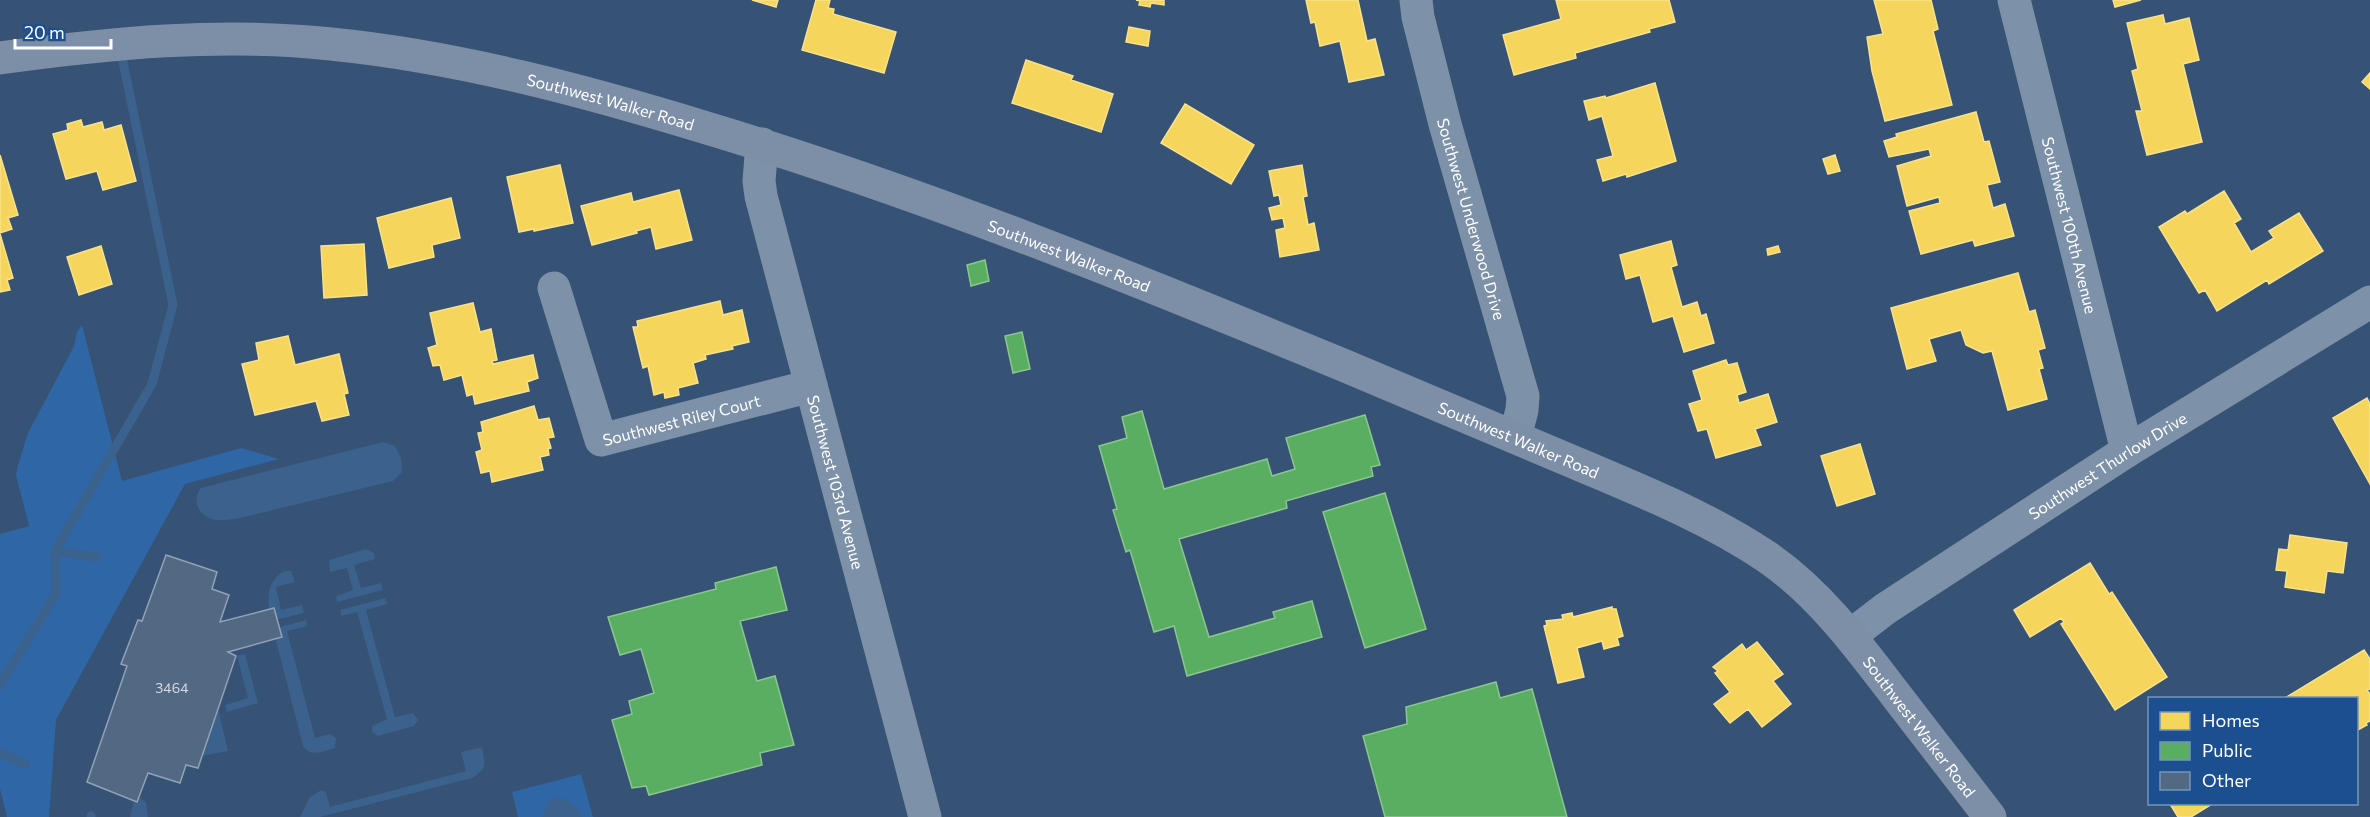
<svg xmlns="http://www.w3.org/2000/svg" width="2370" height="817" font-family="Commissioner,sans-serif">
  <rect width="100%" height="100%" fill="#365274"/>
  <!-- green -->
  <path fill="#2f66a5" d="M82 325 122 481 241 448 279 459 185 484 56 720 49 817H7L0 789V534L29 526 16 475 18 465 28 433 74 346 77 332Z
    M581 774 593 817H518L512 792Z"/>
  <!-- water -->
  <path fill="#3b618d" d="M383 442 395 446 401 458 402 472 393 481 236 519C230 519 222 521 216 520 200 518 190 501 201 488Z
    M366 549 374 553 375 559 354 565 361 588 381 583 383 590 337 602 336 596 353 590 347 568 330 572 329 560Z
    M285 571H291L295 582 276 587 281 610 302 605 304 613 271 621C267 602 265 581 285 571Z
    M385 598 387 604 366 610 395 717 413 713 418 720 414 726 378 736 372 732V726L387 719 357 612 341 616 340 610Z
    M306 620 307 626 287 631 315 738 330 734 336 738 335 748C323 751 311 758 303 746L273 629Z
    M245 654 258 703 227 712 225 705 248 698 237 656Z
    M218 709 228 751 201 756Z
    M482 747C485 764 488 769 472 778L320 817H300L310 797 321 790 326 792 330 807 466 771 461 752Z
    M139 797 146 802 148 817H130L134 801 137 802Z
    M557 797C568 800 578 806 582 817H542L548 802Z"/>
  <!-- homes -->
  <path fill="#f6d55c" stroke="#f9e28d" stroke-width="1.5" d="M752 0H778L776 7Z
    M816 0H830L828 8 834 9 833 14 896 32 884 73 802 50Z
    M1136 0H1164V5L1151 3 1150 7 1139 5 1140 1Z
    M1306 0H1358L1367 41 1375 39 1384 75 1349 82 1340 41 1320 46 1315 22 1311 23Z
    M1556 0H1669L1675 22 1649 29 1650 32 1575 53 1576 58 1514 75 1503 35 1561 19Z
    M1874 0H1931L1938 29 1933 31 1952 105 1885 121 1872 71 1867 37 1883 34Z
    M2113 0H2141L2115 7Z
    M2163 15 2165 24 2189 18 2199 60 2183 64 2202 142 2147 155 2136 111H2142L2132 71 2138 69 2127 23Z
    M1129 27 1150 31 1148 46 1126 42Z
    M1026 60 1073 76 1071 80 1113 94 1101 132 1012 103Z
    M2370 73V89L2362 82Z
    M1655 83 1676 161 1627 177 1626 174 1603 181 1597 160 1613 156 1602 116 1589 120 1584 101 1605 96 1606 98Z
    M1185 104 1254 145 1231 184 1161 143Z
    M1976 112 1984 142 1989 141 2000 182 1987 185 1993 208 2005 204 2014 236 1975 246 1973 240 1921 254 1909 211 1940 203 1939 197 1907 206 1897 166 1931 156 1929 149 1889 157 1884 141 1897 137 1896 134Z
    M81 120 83 127 102 122 104 130 121 125 136 181 103 190 97 171 66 179 53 134 68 130 67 124Z
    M0 155 18 215 8 218 12 229 0 233Z
    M1835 155 1840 171 1828 174 1823 159Z
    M560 165 573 223 534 231V229L519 232 507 177Z
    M1302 165 1307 196 1303 197 1308 225 1314 223 1319 250 1280 257 1276 230 1285 228 1283 218 1272 220 1269 208 1281 205 1279 195 1274 196 1269 171Z
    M679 190 692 240 656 249 651 227 636 231 637 233 592 245 581 206 631 193 633 202Z
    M2224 191 2241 219 2234 223 2251 252 2274 238 2269 231 2299 213 2323 251 2269 284 2267 280 2217 311 2205 290 2199 293 2159 227 2185 211 2187 214Z
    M451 198 460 238 432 245 434 257 389 268 377 218Z
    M0 234 13 278 7 280 10 290 0 292Z
    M1671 241 1677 265 1671 267 1682 307 1697 302 1701 316 1706 314 1714 343 1684 352 1673 316 1653 322 1640 275 1626 279 1620 255Z
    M364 244 367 295 324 298 321 246Z
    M101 246 112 284 79 295 67 257Z
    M1778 246 1780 252 1768 255 1767 249Z
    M2018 273 2029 312 2035 310 2045 348 2038 350 2043 368 2039 369 2047 399 2008 410 1992 351 1983 353 1966 345 1961 330 1929 339 1936 361 1907 369 1891 308Z
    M720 301 723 315 742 310 749 342 732 346 733 349 705 355 706 359 693 363 698 383 678 388 679 395 665 398 664 392 654 395 648 366 643 368 633 327H638L637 321Z
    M473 303 480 332 491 329 497 360 492 361 493 364 533 355 538 378 527 382 529 391 475 404 473 394 467 396 462 375 444 380 440 365 433 366 428 348 437 345 430 313Z
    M288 336 295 365 339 354 348 393 344 394 349 415 322 421 316 401 255 415 242 364 259 360 256 343Z
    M1726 360 1728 365 1737 363 1746 392 1737 395 1739 403 1768 394 1777 422 1755 429 1761 445 1716 458 1707 429 1698 431 1689 404 1702 400 1693 371Z
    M2367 398 2370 404V484L2333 418Z
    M534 406 538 420 549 418 554 437 548 438 551 448 548 449 549 455 540 457 543 470 492 482 490 471 481 473 476 452 482 450 478 433 483 432 481 422Z
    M1860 444 1875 494 1837 506 1821 456Z
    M2290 535 2347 543 2343 573 2327 571 2324 593 2285 587 2287 571 2276 570 2279 549 2288 550Z
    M2090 563 2109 594 2112 592 2167 677 2115 710 2061 624 2064 622 2061 618 2030 637 2014 610Z
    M1612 607V609H1616L1623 636 1617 638 1619 645 1604 649 1602 641 1577 648 1584 677 1558 683 1544 626 1547 625 1546 621 1563 619 1562 615 1572 613 1573 617Z
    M1757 642 1783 674 1773 681 1791 704 1762 727 1748 709 1730 723 1714 704 1730 692 1715 673 1718 671 1713 667 1742 644 1746 650Z
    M2364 650 2370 659V689L2367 690 2370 694V721L2366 723 2367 725 2356 731V698H2285Z
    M2170 804H2212L2191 817H2178Z"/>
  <!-- public -->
  <path fill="#5aae61" stroke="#8cc690" stroke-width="1.5" d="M985 260 989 281 971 286 967 265Z
    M1022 332 1030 369 1013 373 1005 336Z
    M1142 411 1164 489 1267 459 1272 476 1295 469 1286 438 1365 415 1380 465 1371 467 1373 476 1286 501 1287 508 1179 539 1209 637 1275 618 1273 612 1312 601 1322 637 1187 676 1174 626 1154 632 1130 550 1126 552 1113 510 1117 509 1099 446 1127 438 1122 417Z
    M1385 493 1426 629 1365 648 1323 512Z
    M776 567 787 610 740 621 757 681 775 676 794 745 760 753 762 765 649 795 646 786 632 788 612 720 632 714 629 701 654 693 641 649 620 655 608 617 716 589 715 583Z
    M1496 682 1500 698 1532 689 1567 817H1385L1363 736 1407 724 1406 707Z"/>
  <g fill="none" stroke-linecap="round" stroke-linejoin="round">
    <!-- stream -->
    <path stroke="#3b618d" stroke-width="9" d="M55 551 97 557
      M0 685 56 594 55 551 152 384 173 305 122 57
      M0 753 25 764
      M91 816V817"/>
  </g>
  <!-- building -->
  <path fill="#526984" stroke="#92a2b6" stroke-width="1.5" d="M166 555 217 572 212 589 229 595 220 622 274 608 282 637 228 652 236 656 198 768 186 765 180 783 148 773 137 802 87 782 127 666 121 664 138 620 142 621Z"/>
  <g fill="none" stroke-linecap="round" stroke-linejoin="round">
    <!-- minor -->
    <g stroke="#7d92a8" stroke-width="33">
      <path id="s1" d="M1416 0 1418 17 1445 124 1523 396 1522 410 1515 437"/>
      <path id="s2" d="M2014 0 2127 451"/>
      <path id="s3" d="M762 144 759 181 761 196 925 817"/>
      <path id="s4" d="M554 288 601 440 811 386"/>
      <path id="s5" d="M1850 636 1885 609 2127 451 2370 302"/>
    </g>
    <!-- major -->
    <path stroke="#7d8ea7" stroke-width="33" id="s6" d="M0 58C110 43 221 32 331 44 460 57 586 91 710 129 926 194 1135 279 1343 365 1421 398 1500 431 1578 464 1642 491 1709 518 1767 557 1819 593 1857 644 1895 694 1927 735 1958 776 1990 817"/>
  </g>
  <g text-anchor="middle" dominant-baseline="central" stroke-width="6" stroke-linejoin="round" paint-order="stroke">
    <!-- number labels -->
    <g font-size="14" fill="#d4dae0">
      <text x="172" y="687">3464</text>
    </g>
    <!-- street labels -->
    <g font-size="16" fill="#fff" stroke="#1b4f8f">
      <text stroke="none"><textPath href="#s6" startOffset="618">Southwest Walker Road</textPath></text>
      <text stroke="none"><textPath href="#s1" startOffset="226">Southwest Underwood Drive</textPath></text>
      <text stroke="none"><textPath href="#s2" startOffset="232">Southwest 100th Avenue</textPath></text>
      <text stroke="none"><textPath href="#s6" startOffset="1102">Southwest Walker Road</textPath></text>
      <text stroke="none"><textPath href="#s4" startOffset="242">Southwest Riley Court</textPath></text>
      <text stroke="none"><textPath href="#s6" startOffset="1588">Southwest Walker Road</textPath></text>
      <text stroke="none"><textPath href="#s5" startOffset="309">Southwest Thurlow Drive</textPath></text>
      <text stroke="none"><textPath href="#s3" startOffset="348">Southwest 103rd Avenue</textPath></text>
      <text stroke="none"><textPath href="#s6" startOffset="2092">Southwest Walker Road</textPath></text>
    </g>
  </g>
  <!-- legend -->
  <rect x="2148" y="697" width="210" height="108" fill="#1b4f8f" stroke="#7695bc" stroke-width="1.5"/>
  <rect x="2160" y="712" width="30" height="18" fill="#f6d55c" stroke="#7695bc" stroke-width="1.5"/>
  <text x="2202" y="727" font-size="18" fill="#ffffff">Homes</text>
  <rect x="2160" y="742" width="30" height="18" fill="#5aae61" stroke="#7695bc" stroke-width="1.5"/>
  <text x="2202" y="757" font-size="18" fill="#ffffff">Public</text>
  <rect x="2160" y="772" width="30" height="18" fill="#526984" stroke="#7695bc" stroke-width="1.5"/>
  <text x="2202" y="787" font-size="18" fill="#ffffff">Other</text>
  <!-- scale -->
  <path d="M15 39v9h96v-9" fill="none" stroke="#ffffff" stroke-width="3"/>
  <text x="24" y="39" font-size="18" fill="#ffffff" stroke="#1b4f8f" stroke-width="4.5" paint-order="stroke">20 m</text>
</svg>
